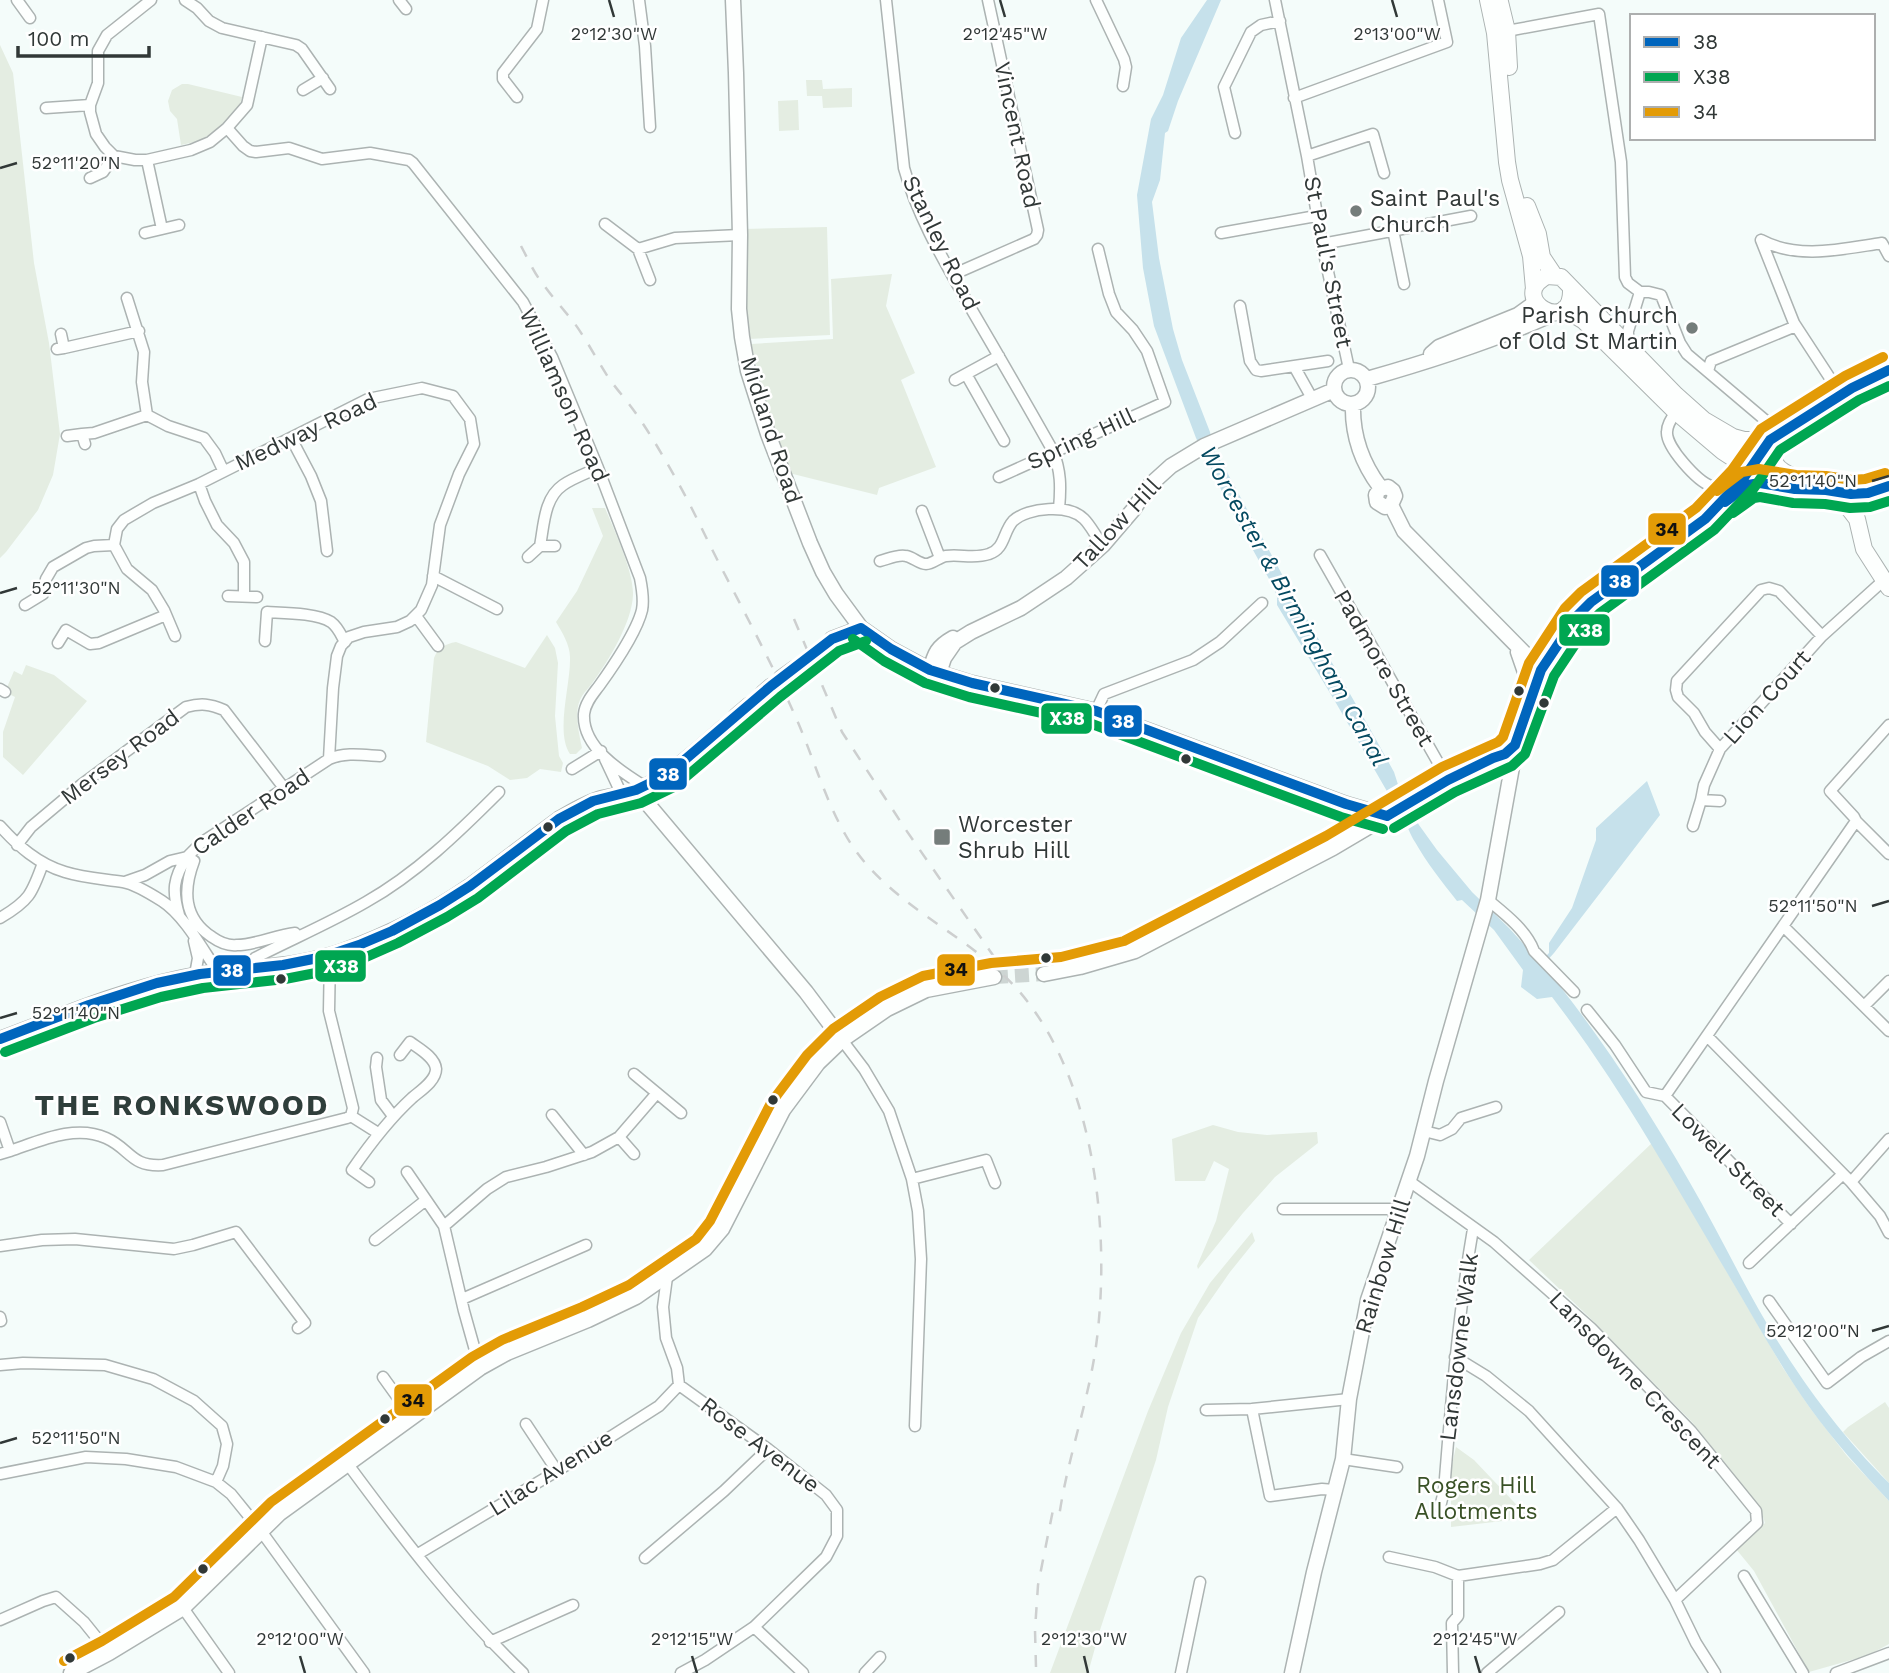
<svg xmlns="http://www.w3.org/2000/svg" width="1889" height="1673" font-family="'Work Sans',sans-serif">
  <rect width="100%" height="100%" fill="#f4fcfa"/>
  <!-- green -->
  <path fill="#e4ede2" d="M0 45 13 73 34 263 49 343 60 434 53 475 38 510 6 552 0 558Z
    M806 80H822L823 89 852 88V107L823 108 822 96H807Z
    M182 84H188L242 97 239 108 217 130 199 141 181 145 177 119 170 111 168 101 172 90Z
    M798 100 799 130 779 131 778 101Z
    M827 227 830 335 748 339 744 301 743 229Z
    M892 274 886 306 915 373 901 380 936 467 879 488 877 495 793 474 789 475 766 403 751 344 833 339 831 279Z
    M592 508H605C614 530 634 572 633 595 632 622 609 660 593 682 589 688 583 693 580 700 574 713 579 733 582 748L576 754H570C555 732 571 684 570 657 570 645 562 632 556 622L577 591 603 536Z
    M547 635 555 648 558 663 555 716 559 756 563 763 561 772 540 769 527 778 510 780 488 766 426 742 434 658C438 648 445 644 456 642L525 668Z
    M26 665 54 675 87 701 23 775 3 757V732L15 697 5 692 14 671 22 675Z
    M1213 1125 1238 1132 1267 1135 1317 1132 1318 1143 1275 1177 1243 1213 1198 1269 1197 1266 1216 1221 1229 1169 1214 1161 1205 1181H1175L1172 1139Z
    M1652 1143 1783 1368 1810 1408 1847 1456 1889 1501V1644L1869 1655 1809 1672 1754 1571 1736 1549 1765 1523 1760 1507 1692 1422 1588 1316 1529 1260Z
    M1252 1232 1255 1241 1230 1272 1198 1318 1168 1407 1156 1460 1100 1630 1088 1673H1050L1148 1411 1181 1333 1210 1283Z
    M1885 1402 1889 1408V1483L1843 1432 1848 1427Z
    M1456 1447 1474 1460 1529 1518 1451 1527V1469Z"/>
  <!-- water -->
  <path fill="#c6e1eb" d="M1207 0H1221L1178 101 1168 131 1165 133 1160 180 1152 202 1159 258 1173 329 1182 360 1210 432 1216 456 1221 461 1292 593 1369 727 1394 772 1401 794 1419 825 1437 850 1472 892 1509 928 1540 962 1549 953V943L1572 908 1596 840V828L1647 781 1660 815 1554 953 1543 965C1598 1032 1646 1106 1689 1181 1716 1227 1739 1276 1766 1322 1799 1378 1842 1437 1889 1483V1501C1861 1471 1834 1441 1810 1408 1780 1366 1755 1320 1729 1276 1673 1181 1619 1084 1552 997L1537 999 1521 987 1523 970 1494 930 1462 900 1457 901C1442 882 1427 863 1415 842 1405 826 1402 805 1388 793L1336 703 1277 605V597L1273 586 1233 514 1196 438 1154 326 1143 268 1137 195 1151 119 1163 95 1181 38Z"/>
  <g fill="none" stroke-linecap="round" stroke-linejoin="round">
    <!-- secondary-tunnel -->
    <path stroke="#cdd5d3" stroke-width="14" stroke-dasharray="14 7" stroke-linecap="butt" d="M795 668 832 639
      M994 977 1044 974"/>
    <defs>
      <path id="street" d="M17 0 30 18
        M151 0 107 35 98 51V83L90 105V112L96 134 105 147 114 156 135 160H147L191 150 210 142 227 128 247 105 262 37
        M185 0 197 8 209 21 222 28 296 45 302 49 330 89
        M399 0 406 9
        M639 0 645 46 650 127
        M886 0 904 168C918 219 947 266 973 312 1000 358 1027 405 1053 451 1061 471 1061 487 1059 509
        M1096 0 1124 59 1126 67 1123 86
        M1275 0 1307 156 1322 244 1349 369
        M1507 31 1599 14 1621 162 1625 277 1628 283 1640 292
        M303 90 323 78
        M517 97 503 79V73L537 29 543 0
        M1294 98 1447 42 1438 0
        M46 108 90 105
        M227 128 243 146 250 151 256 152 289 148 322 159 370 153 409 160 413 163 523 302 552 357 598 468 640 578C642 588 644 600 642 610 637 631 612 668 599 686 593 694 585 703 584 714 582 747 620 771 644 786
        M1235 133 1224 87 1251 32 1261 25 1280 21
        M1307 156 1373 134 1384 173
        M90 178 103 172 114 156
        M605 224 638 249
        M162 229 179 225
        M1393 230 1404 284
        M145 233 162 229 147 160
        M1221 233 1316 216
        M1761 240 1794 323 1841 395
        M1761 240C1798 260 1842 249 1882 243L1889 256
        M1322 244 1471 216
        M952 275 1034 239 1037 235 1038 230 988 0
        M650 280 638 249 675 238 740 235
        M1640 292H1649L1661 295 1680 343 1687 354 1765 420 1772 439
        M127 298 144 352 142 382 147 415 168 426 204 438 215 453 223 470
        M1240 306 1250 361 1256 370 1261 371 1328 361
        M1628 347V331L1640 292
        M64 348 139 331
        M57 349 64 348 61 334
        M1294 366 1313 400
        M1708 371 1711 361 1796 326
        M966 374 1004 441
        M955 380 999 356
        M1676 412C1672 418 1667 424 1667 432 1666 447 1697 481 1711 486L1712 500 1707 514
        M82 434 94 433 147 415
        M67 436 82 434 85 444
        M291 438 311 476 321 501 327 551
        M999 477 1165 402 1147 351 1133 330 1116 312 1109 294 1098 249
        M199 484 205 501 217 525 234 543 244 562V596
        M1711 486C1732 486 1735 471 1740 453L1735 448 1719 435
        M1737 493C1755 479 1766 484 1787 487
        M922 511 940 558
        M540 546C544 525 544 498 563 485 573 478 587 473 598 468
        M1320 555 1448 780
        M528 557 540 546H555
        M880 561C888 559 898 554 906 556 913 557 919 564 926 564 933 564 939 557 946 556 960 554 975 559 989 554 1005 549 1003 532 1013 521 1028 507 1069 504 1084 519 1091 526 1096 537 1103 545
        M433 576 497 609
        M228 596 257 597
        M25 605 43 594 46 579 53 567 86 548 94 546 114 545
        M416 616 438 646
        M175 636 164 610 152 590 127 569 114 545 117 529 124 520 153 503 199 484 368 399 422 388 453 396 470 419 474 444 459 474 440 525 432 585 421 610 410 621 397 627 364 632 349 637 341 646 337 656 333 688 329 759
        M265 641 267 612C284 613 317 613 331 622 338 627 341 635 345 642
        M58 643 66 630 90 644 99 643 166 615
        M1541 670 1577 616 1591 602 1705 519 1743 479 1770 440
        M0 689 5 692
        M1096 711 1104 694 1193 660 1220 642 1262 603
        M1889 725 1830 791 1854 817 1856 821 1889 854
        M1720 749 1705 732 1694 713 1678 697 1676 690 1677 681 1761 590 1769 588 1779 591 1822 636 1884 580
        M605 759 622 795
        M572 769 601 751
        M1720 801 1701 800 1704 785 1720 749 1822 636
        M0 826C18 846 38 864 65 872 84 878 104 879 123 882 135 884 151 894 162 901 184 915 203 950 218 972
        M1693 826 1701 800
        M17 845 31 827 81 785 186 707C201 703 210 704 224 710L284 788
        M125 882 145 875 170 861 187 857 201 843 329 759C345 752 363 755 380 756
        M1488 900C1505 914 1526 930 1534 951L1574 992
        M179 915C172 891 173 878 187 857L194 861C183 890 183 918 212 937 219 942 228 946 237 945 256 945 276 935 295 933
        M0 918C29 901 32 894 43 863
        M1784 927 1889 1031
        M194 941 198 958 195 975
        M245 969 255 958C292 939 330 923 366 902 416 874 459 832 499 792
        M1864 1006 1889 981
        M1587 1010 1615 1045 1646 1092 1665 1096
        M1707 1036 1851 1182 1880 1216 1889 1233
        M842 1040 864 1069 889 1111 912 1179 918 1211 921 1259 915 1426
        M377 1058 376 1067 381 1100 393 1116
        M634 1074 681 1113
        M1665 1096 1856 821
        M1665 1096 1791 1224
        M552 1115 584 1155
        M351 1116 378 1133
        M0 1122 10 1151 0 1154
        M1424 1131 1440 1135 1452 1129 1461 1118 1496 1107
        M619 1137 634 1154
        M10 1151C40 1141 75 1124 106 1138 131 1149 130 1167 163 1165L347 1118 351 1116 353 1108 329 1011 330 955
        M407 1172 444 1226 464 1311 480 1368
        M912 1179 986 1160 995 1183
        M1409 1181 1494 1242 1591 1328 1691 1431 1756 1511 1757 1523 1675 1600
        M369 1182 352 1170C370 1144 388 1120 412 1098 420 1091 436 1081 436 1069 435 1057 418 1048 410 1042L400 1055
        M1851 1182 1889 1139
        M1283 1209H1400
        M444 1226 487 1189 506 1177 546 1167 592 1152 619 1137 657 1093
        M375 1240 426 1200
        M0 1246 42 1240 75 1239 174 1249 193 1245 236 1232 305 1323 298 1328
        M1749 1263 1843 1174
        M667 1277 663 1307 666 1338 677 1368 679 1385 768 1449 826 1495 837 1510V1536L826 1557 754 1627 705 1660 681 1673
        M462 1299 586 1245
        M1769 1301 1827 1383 1861 1357 1889 1341
        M0 1317 1 1321
        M1455 1357 1486 1376 1529 1411 1617 1508 1639 1540 1675 1600 1696 1643 1715 1673
        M0 1365 23 1363 105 1365 153 1379 194 1401 222 1426 227 1444 223 1466 216 1482
        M383 1377 411 1416
        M1252 1409 1270 1496 1322 1489 1334 1490
        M1206 1410 1252 1409 1349 1399
        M526 1424 557 1471
        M1343 1459 1397 1467
        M347 1463C401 1536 457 1610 523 1673
        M0 1474 86 1457 126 1459 176 1467 216 1482 231 1494 261 1531 364 1673
        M1440 1507 1444 1491C1451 1403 1458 1316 1473 1229
        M418 1554 557 1471 659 1406 679 1385
        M1389 1557 1435 1567 1458 1576 1540 1564 1553 1560 1617 1508
        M645 1558 724 1491 768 1449
        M1744 1576 1803 1673
        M183 1608 229 1673
        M0 1620 43 1601 56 1597 84 1622 109 1653
        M754 1627 803 1673
        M490 1642 573 1605
        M865 1673 880 1657
        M1181 1673 1200 1582
        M1453 1673 1452 1623 1458 1616V1576
        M1487 1673 1559 1612
        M1836 1673 1889 1653"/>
      <path id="secondary" d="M733 0 736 73 740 235 739 309 742 337 748 371 768 434 810 543 823 572 836 594 861 628 891 649 930 670 972 683 1096 711 1346 804 1387 816
        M1431 354 1439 347 1518 315 1536 302
        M1334 387a17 17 0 1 1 34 0a17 17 0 1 1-34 0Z
        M1367 379C1427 362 1487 343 1544 318L1550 313
        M1353 404C1352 434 1362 463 1380 487V489
        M1837 493C1855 495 1872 494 1889 486
        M832 639 861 628
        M1518 652 1526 675 1527 700
        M930 670C935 653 937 647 953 638
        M939 673 944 658 955 642 971 632 1021 608 1066 578 1103 545 1133 510 1150 485 1171 466 1204 446 1334 390
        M781 678 795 668
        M763 693 771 686
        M736 716 749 705
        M636 790 806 992 842 1040
        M1044 974 1080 967 1135 951 1333 848 1448 780 1493 758 1505 754 1515 745 1541 670 1404 531 1391 505 1395 496 1393 491 1388 487 1380 489 1376 495 1377 502 1385 507 1391 505
        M0 1039C59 1017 119 991 180 978 234 966 291 970 343 951 387 935 431 913 470 886 500 864 529 841 559 819 573 811 587 802 603 798 614 795 625 795 635 791 669 777 696 751 724 727
        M71 1673 109 1653 183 1608 280 1513 480 1368 507 1353 588 1320 636 1297 705 1249 722 1229 783 1110 818 1063 842 1040 887 1009 926 990 994 977
        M1292 1673 1314 1572 1343 1459 1349 1399 1368 1300 1417 1156 1436 1081 1488 900 1512 767 1505 754"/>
      <path id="primary" d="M1488 0 1495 33 1507 162 1510 180 1531 256 1534 289
        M1500 2 1507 31 1509 67
        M1527 206 1538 234 1542 257 1554 275
        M1571 288C1573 339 1505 298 1547 276L1561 277 1676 395 1704 420 1733 437 1744 440H1770L1852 388 1889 370
        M1564 309 1584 321 1676 412 1722 451 1745 466 1763 474 1837 493 1857 519 1864 549 1889 588
        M1770 440C1773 462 1773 468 1794 477"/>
    </defs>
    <!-- street casing -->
    <use href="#street" stroke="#acb3b2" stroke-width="13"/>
    <!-- secondary casing -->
    <use href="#secondary" stroke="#acb3b2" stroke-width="17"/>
    <!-- primary casing -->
    <use href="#primary" stroke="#acb3b2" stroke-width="18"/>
    <!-- street -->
    <use href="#street" stroke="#fdfffe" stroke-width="10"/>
    <!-- secondary -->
    <use href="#secondary" stroke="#fdfffe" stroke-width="14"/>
    <!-- primary -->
    <use href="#primary" stroke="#fdfffe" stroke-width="16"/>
    <!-- rail -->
    <path stroke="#cdcfcf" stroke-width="2.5" stroke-dasharray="12 12" stroke-linecap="butt" d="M521 246C528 259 534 273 543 284 553 298 565 311 575 324 588 342 598 362 610 380 619 392 629 403 637 415 651 435 663 456 675 477 692 507 706 538 722 569 748 619 774 668 797 720 813 757 825 799 845 834 884 904 967 932 1018 990 1097 1080 1112 1240 1095 1353 1086 1409 1067 1461 1059 1517
      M794 619 842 732 906 830 997 961
      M1036 1667 1035 1630 1038 1585 1054 1505"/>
    <defs>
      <path id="bus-1" d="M1725 502 1748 485 1760 483 1795 489 1826 490 1851 494 1868 493 1889 486
        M861 628 891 649 930 670 972 683 1096 711 1346 804 1387 816
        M1387 816 1448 780 1493 758 1505 754 1515 745 1541 670 1577 616 1591 602 1705 519 1743 479 1770 440 1852 388 1889 370
        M0 1039 89 1005 157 983 200 974 283 965 323 957 359 945 392 931 440 905 470 886 559 819 593 801 636 790 667 775 771 686 832 639 861 628"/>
      <path id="bus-2" d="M1733 513 1754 498 1760 497 1793 503 1825 504 1850 508 1870 507 1889 501
        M853 639 884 661 925 683 969 697 1092 724 1341 817 1383 829
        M1394 828 1455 792 1512 766 1525 754 1554 676 1588 625 1600 613 1714 530 1754 488 1780 450 1859 400 1889 386
        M5 1052 94 1018 161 997 203 988 285 979 326 971 364 958 398 943 447 917 478 898 566 831 598 814 641 803 674 787 780 697 839 651 866 641"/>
      <path id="bus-3" d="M1717 491 1742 472 1759 469 1796 475 1826 476 1852 480 1865 479 1885 473
        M64 1661 102 1641 174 1597 271 1502 472 1357 502 1340 582 1307 629 1285 696 1239 710 1221 771 1103 807 1055 833 1029 880 997 923 976 991 963 1061 957 1124 941 1326 836 1442 767 1498 742 1503 737 1529 663 1565 608 1581 592 1696 508 1732 470 1761 429 1845 376 1883 357"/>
    </defs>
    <!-- bus-1 casing -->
    <use href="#bus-1" stroke="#fff" stroke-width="16"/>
    <!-- bus-2 casing -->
    <use href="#bus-2" stroke="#fff" stroke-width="16"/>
    <!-- bus-3 casing -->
    <use href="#bus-3" stroke="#fff" stroke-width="16"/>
    <!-- bus-1 -->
    <use href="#bus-1" stroke="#0065bd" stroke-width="10"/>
    <!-- bus-2 -->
    <use href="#bus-2" stroke="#00a651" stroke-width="10"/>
    <!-- bus-3 -->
    <use href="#bus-3" stroke="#e39b06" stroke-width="10"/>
  </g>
  <!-- ticks -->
  <path fill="none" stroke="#313837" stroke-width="2.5" d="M609 0 614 17M1000 0 1005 17M1392 0 1397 17M0 168 17 163M1872 481 1889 476M0 593 17 588M1872 906 1889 901M0 1018 17 1013M1872 1331 1889 1326M0 1443 17 1438M300 1656 305 1673M692 1656 697 1673M1084 1656 1088 1673M1475 1656 1480 1673"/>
  <!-- markers -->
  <g fill="#757d7b" stroke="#fff" stroke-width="2.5">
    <circle cx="1356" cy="211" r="7"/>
    <circle cx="1692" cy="328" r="7"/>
    <rect x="933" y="828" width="18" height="18" rx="3.5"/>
  </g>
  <g fill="#313837" stroke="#fff" stroke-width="2.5">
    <circle cx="995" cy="688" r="6"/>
    <circle cx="1519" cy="691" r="6"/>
    <circle cx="1544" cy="703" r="6"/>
    <circle cx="1186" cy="759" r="6"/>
    <circle cx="548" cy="827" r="6"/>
    <circle cx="1046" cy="958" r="6"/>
    <circle cx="281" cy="979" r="6"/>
    <circle cx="773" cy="1100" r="6"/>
    <circle cx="385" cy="1419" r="6"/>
    <circle cx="203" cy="1569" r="6"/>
    <circle cx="70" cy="1658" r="6"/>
  </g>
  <g text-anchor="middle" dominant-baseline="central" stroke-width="5" stroke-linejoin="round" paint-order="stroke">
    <!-- street labels -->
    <g font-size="23" fill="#313837" stroke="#fff">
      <text transform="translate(1017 135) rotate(78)">Vincent Road</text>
      <text transform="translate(941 243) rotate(64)">Stanley Road</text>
      <text transform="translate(1328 262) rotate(79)">St Paul's Street</text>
      <text transform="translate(564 395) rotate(66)">Williamson Road</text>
      <text transform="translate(771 430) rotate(72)">Midland Road</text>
      <text transform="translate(306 432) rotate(-25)">Medway Road</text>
      <text transform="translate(1081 439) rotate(-25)">Spring Hill</text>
      <text transform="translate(1117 524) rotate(-47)">Tallow Hill</text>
      <text transform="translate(1384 668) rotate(60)">Padmore Street</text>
      <text transform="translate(1767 697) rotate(-48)">Lion Court</text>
      <text transform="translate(120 757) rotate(-37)">Mersey Road</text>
      <text transform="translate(251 812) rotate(-34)">Calder Road</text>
      <text transform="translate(1728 1160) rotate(45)">Lowell Street</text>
      <text transform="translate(1383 1266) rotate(-73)">Rainbow Hill</text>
      <text transform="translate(1459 1347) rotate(-83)">Lansdowne Walk</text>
      <text transform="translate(1635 1380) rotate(46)">Lansdowne Crescent</text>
      <text transform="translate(760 1445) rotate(37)">Rose Avenue</text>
      <text transform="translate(551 1473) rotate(-32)">Lilac Avenue</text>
    </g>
    <!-- poi labels -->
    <g font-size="23" fill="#313837" stroke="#fff" text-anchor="start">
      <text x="1370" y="198">Saint Paul's<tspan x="1370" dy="26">Church</tspan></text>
      <text x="1678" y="315" text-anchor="end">Parish Church<tspan x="1678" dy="26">of Old St Martin</tspan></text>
      <text x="958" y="824">Worcester<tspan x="958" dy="26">Shrub Hill</tspan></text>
    </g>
    <!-- park labels -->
    <g font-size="23" fill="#395126" stroke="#fff">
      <text x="1476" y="1485">Rogers Hill<tspan x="1476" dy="26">Allotments</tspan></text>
    </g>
    <!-- water labels -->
    <g font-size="24" font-style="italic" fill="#044960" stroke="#fff">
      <text transform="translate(1294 606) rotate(61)">Worcester &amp; Birmingham Canal</text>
    </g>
    <!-- district labels -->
    <g font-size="30" font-weight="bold" letter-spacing="2" fill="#2f3e3b" stroke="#fff">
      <text x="182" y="1104">THE RONKSWOOD</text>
    </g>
  </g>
  <g font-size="18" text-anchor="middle" fill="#313837" stroke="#fff" stroke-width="5" stroke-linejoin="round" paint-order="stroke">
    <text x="614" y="40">2°12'30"W</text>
    <text x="1005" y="40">2°12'45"W</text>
    <text x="1397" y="40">2°13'00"W</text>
    <text x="76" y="169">52°11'20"N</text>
    <text x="1813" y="487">52°11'40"N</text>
    <text x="76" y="594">52°11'30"N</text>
    <text x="1813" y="912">52°11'50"N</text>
    <text x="76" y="1019">52°11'40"N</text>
    <text x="1813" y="1337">52°12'00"N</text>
    <text x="76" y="1444">52°11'50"N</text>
    <text x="300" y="1645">2°12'00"W</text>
    <text x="692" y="1645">2°12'15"W</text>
    <text x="1084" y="1645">2°12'30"W</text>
    <text x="1475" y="1645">2°12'45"W</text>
  </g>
  <g stroke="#fff" stroke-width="2.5">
    <rect x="1647" y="512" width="40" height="34" rx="7" fill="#e39b06"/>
    <rect x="1600" y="564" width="40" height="34" rx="7" fill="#0065bd"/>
    <rect x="1558" y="613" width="53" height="34" rx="7" fill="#00a651"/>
    <rect x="1040" y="702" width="53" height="33" rx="7" fill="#00a651"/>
    <rect x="1103" y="704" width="40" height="34" rx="7" fill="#0065bd"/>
    <rect x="648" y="757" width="40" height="34" rx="7" fill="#0065bd"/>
    <rect x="314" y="949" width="53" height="34" rx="7" fill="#00a651"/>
    <rect x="936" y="953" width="40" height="34" rx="7" fill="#e39b06"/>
    <rect x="212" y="954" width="40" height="33" rx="7" fill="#0065bd"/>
    <rect x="393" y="1383" width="40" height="34" rx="7" fill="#e39b06"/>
  </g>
  <g font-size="19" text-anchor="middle" font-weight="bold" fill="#fff">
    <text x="1620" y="588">38</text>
    <text x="1585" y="637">X38</text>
    <text x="1067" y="725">X38</text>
    <text x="1123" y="728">38</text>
    <text x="668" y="781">38</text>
    <text x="341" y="973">X38</text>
    <text x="232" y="977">38</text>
  </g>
  <g font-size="19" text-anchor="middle" font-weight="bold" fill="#111">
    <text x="1667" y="536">34</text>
    <text x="956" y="976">34</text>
    <text x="413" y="1407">34</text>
  </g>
  <!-- legend -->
  <rect x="1630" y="14" width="245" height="126" fill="#ffffff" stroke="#adafaf" stroke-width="2"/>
  <rect x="1644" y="37" width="35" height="10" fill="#0065bd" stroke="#adafaf" stroke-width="2"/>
  <text x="1693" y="49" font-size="21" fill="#313837">38</text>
  <rect x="1644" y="72" width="35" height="10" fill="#00a651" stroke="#adafaf" stroke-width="2"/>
  <text x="1693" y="84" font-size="21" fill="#313837">X38</text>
  <rect x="1644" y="107" width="35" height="10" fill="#e39b06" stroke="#adafaf" stroke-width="2"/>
  <text x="1693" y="119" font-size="21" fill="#313837">34</text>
  <!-- scale -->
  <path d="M18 46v10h131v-10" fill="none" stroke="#313837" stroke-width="3.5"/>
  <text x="28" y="46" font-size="21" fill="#313837" stroke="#ffffff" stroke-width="5" paint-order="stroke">100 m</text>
</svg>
